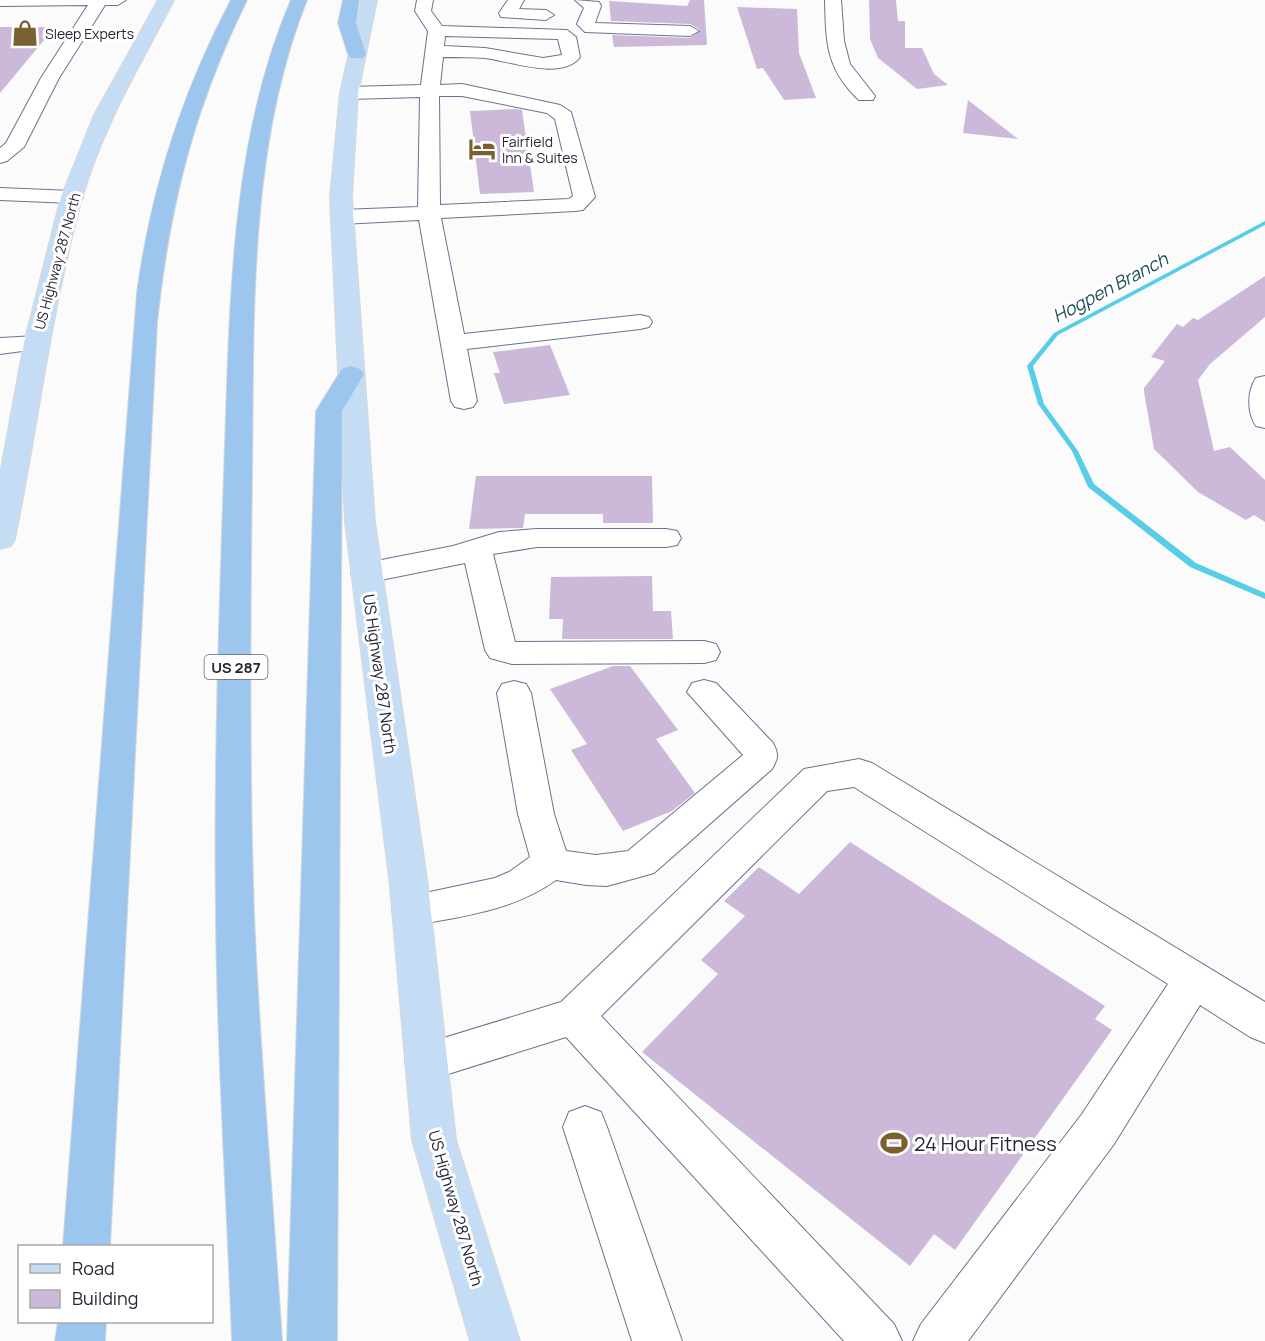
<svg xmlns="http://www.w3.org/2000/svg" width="1265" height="1341" font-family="Manrope,sans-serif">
  <rect width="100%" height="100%" fill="#fbfbfb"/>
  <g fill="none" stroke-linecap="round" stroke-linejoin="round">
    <!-- stream -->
    <path fill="#58cde7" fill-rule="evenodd" d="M1265 221V225L1058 335 1033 366 1044 404 1078 451 1094 484 1196 563 1265 593V599L1190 567 1088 487 1072 451 1038 404 1027 366 1054 333Z"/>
  </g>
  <!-- building -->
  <path fill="#ccb9d9" d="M690 0H704L707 45 614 47 612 35 690 38 701 30 690 24 611 21 609 1 687 6Z
    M869 0H896L898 21H905V48H922L934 74 948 85 917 89 878 58 870 39Z
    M737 7 797 9 799 53 816 98 784 100 763 68 757 69Z
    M0 27H55L0 93Z
    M968 100 1018 139 963 133Z
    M516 109 522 110 534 192 480 194 470 111Z
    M1265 276V317L1210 364 1198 380 1214 451 1230 447 1265 480V522L1254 515 1246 520 1198 492 1154 449 1144 392V388L1165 361 1151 357 1177 324 1183 327 1193 318 1198 320Z
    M550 345 570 395 504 404 494 373H500L493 352Z
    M476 476H652L653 523H603V514H525L523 528 469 529Z
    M652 576 653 611H671L673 639H562L563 619H549L551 577Z
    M613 666H630L678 730 656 739 695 793 672 811 623 831 571 750 587 744 550 689Z
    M850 842 1105 1006 1095 1019 1112 1030 955 1250 934 1234 910 1266 642 1052 718 974 701 960 745 916 724 901 759 867 799 894Z"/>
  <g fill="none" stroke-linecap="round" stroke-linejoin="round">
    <defs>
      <path id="minor" d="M0 0H126L118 5H105L59 78 24 147 7 161 0 163V148L6 143 41 78 88 5 0 6Z
        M417 0H433L431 11 442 26 567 30 576 37 580 57C563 81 509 61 485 58 471 57 457 57 443 57L440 85 462 84 560 105 571 112 595 197 583 210 575 211 441 218 464 334 640 315 649 317 652 322 649 327 640 329 467 349 477 401 473 407 464 409 455 407 451 401 419 220 342 224 334 222 331 217 334 212 342 210 418 207 420 97 349 99 340 93 349 87 421 85 428 31 415 11ZM445 36 558 39 562 55 543 58 485 48 444 46ZM439 96H462L547 113 555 119 573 196 569 199 440 205Z
        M508 0H524L519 9 546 10 554 15 546 20 501 17 499 13Z
        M575 0 599 2 601 6 595 23 690 26 699 31 690 36 585 32 577 24 584 8Z
        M825 0H841L844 41 850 64 875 96 873 100H859C826 69 826 43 825 0Z
        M0 188 72 191 80 192 83 197 80 202 72 203 0 200Z
        M36 336 45 338 48 343 45 348 0 354V338Z
        M1265 376V428L1256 426C1247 413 1247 391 1256 378Z
        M537 529H666L677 531 681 538 677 545 666 547H537L493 554 515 642 704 641 716 644 720 652 716 660 704 663 512 664 490 658 485 650 465 563 366 583 355 580 351 573 355 566 366 563 453 546 499 532Z
        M704 680 716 683 773 743C779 754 778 759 772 769L654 873 607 886 586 885 556 880C513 911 462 916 411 926L397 921 392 910 397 899 495 878 509 872 530 857 518 814 497 693 502 684 514 681 526 684 531 693 554 814 566 851 596 855 628 851 743 755 687 692 692 683Z
        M859 759 872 763 1265 1002V1043L1250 1037 1200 1005 1114 1144 968 1341H913L921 1324 1082 1114 1168 984 854 787 827 791 601 1016 894 1324 902 1341H844L566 1037 426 1081 411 1076 405 1062 411 1048 561 1002 804 769Z
        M585 1106 601 1112 607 1127 682 1341H632L563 1127 569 1112Z"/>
      <path id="major" d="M158 0H174C141 64 102 128 82 199 51 310 38 426 15 539L11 546 0 549V474L24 343 61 197 94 115Z
        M361 0H377L358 93 352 197 375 522 428 886 456 1140 520 1341H470L412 1140 390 886 345 522 330 197 340 93Z"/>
      <path id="highway" d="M231 0H247C194 108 170 203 157 322L110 1246H63L137 293C151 189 182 93 231 0Z
        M291 0H307C248 147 254 318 252 475 250 621 249 769 254 915 260 1057 273 1199 282 1341H232C227 1199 217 1056 216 914 214 768 219 620 224 474 230 317 228 146 291 0Z
        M343 0H359L356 23 366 54 363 58H351L348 54 338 23Z
        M351 366 360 369 364 374 342 411 337 1341H287L316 411 342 369Z
        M58 1322H106L105 1341H55Z"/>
    </defs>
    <!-- minor casing -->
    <use href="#minor" stroke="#6d7190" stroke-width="2"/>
    <!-- major casing -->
    <use href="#major" stroke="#d8d8da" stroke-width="2"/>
    <!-- highway casing -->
    <use href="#highway" stroke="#d8d8da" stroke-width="2"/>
    <!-- minor -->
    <use href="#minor" fill="#fff" fill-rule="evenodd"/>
    <!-- major -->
    <use href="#major" fill="#c4ddf4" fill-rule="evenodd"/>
    <!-- highway -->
    <use href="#highway" fill="#9cc6ed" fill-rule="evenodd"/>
  </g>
  <!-- icons -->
  <defs>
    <symbol id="shop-bare" viewBox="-9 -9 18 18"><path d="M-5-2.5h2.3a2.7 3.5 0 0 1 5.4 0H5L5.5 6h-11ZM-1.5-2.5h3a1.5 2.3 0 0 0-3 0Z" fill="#7a5f31" stroke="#fff" stroke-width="2.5" paint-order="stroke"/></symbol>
    <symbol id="hotel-bare" viewBox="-9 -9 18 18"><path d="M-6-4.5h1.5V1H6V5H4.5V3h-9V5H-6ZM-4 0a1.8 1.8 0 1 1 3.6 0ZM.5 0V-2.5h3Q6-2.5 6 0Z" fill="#7a5f31" stroke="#fff" stroke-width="2.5" paint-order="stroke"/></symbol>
    <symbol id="stadium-bare" viewBox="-9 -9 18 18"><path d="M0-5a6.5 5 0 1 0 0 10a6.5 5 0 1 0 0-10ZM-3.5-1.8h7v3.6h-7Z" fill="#7a5f31" stroke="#fff" stroke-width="2.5" paint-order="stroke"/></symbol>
  </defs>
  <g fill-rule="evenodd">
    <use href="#shop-bare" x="6" y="14" width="38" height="38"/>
    <use href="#hotel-bare" x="463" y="130" width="38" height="38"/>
    <use href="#stadium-bare" x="875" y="1124" width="38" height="38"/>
  </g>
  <g text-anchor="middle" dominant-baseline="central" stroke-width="6" stroke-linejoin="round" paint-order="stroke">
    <!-- far-poi labels -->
    <g font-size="14" fill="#252734" stroke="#fff" text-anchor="start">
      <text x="45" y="33">Sleep Experts</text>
      <text x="502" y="141">Fairfield<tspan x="502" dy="16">Inn &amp; Suites</tspan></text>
    </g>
    <!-- far-street labels -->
    <g font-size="14" fill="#252734" stroke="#fff">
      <text transform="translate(57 261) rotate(-75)">US Highway 287 North</text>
    </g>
    <!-- shield labels -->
    <rect fill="#fff" stroke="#666871" stroke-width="1.5" x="204.5" y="655" width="63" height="24" rx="4.5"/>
    <g font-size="15" font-weight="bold" fill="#252734">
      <text x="236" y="667">US 287</text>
    </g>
    <!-- street labels -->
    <g font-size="16" fill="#252734" stroke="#fff">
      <text transform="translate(380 674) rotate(82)">US Highway 287 North</text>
      <text transform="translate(456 1208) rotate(74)">US Highway 287 North</text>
    </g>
    <!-- water labels -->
    <g font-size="18" font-style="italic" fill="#1c4e59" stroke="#fff">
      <text transform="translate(1110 287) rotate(-28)">Hogpen Branch</text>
    </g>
    <!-- near-poi labels -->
    <g font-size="20" fill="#252734" stroke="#fff" text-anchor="start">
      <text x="914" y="1143">24 Hour Fitness</text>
    </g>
  </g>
  <!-- legend -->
  <rect x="18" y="1245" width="195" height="78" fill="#ffffff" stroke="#a8a9ae" stroke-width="1.5"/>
  <rect x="30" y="1264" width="30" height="9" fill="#c4ddf4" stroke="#a8a9ae" stroke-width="1.5"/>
  <text x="72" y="1275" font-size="18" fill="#252734">Road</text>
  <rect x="30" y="1290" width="30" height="18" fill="#ccb9d9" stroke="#a8a9ae" stroke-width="1.5"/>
  <text x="72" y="1305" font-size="18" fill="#252734">Building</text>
</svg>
